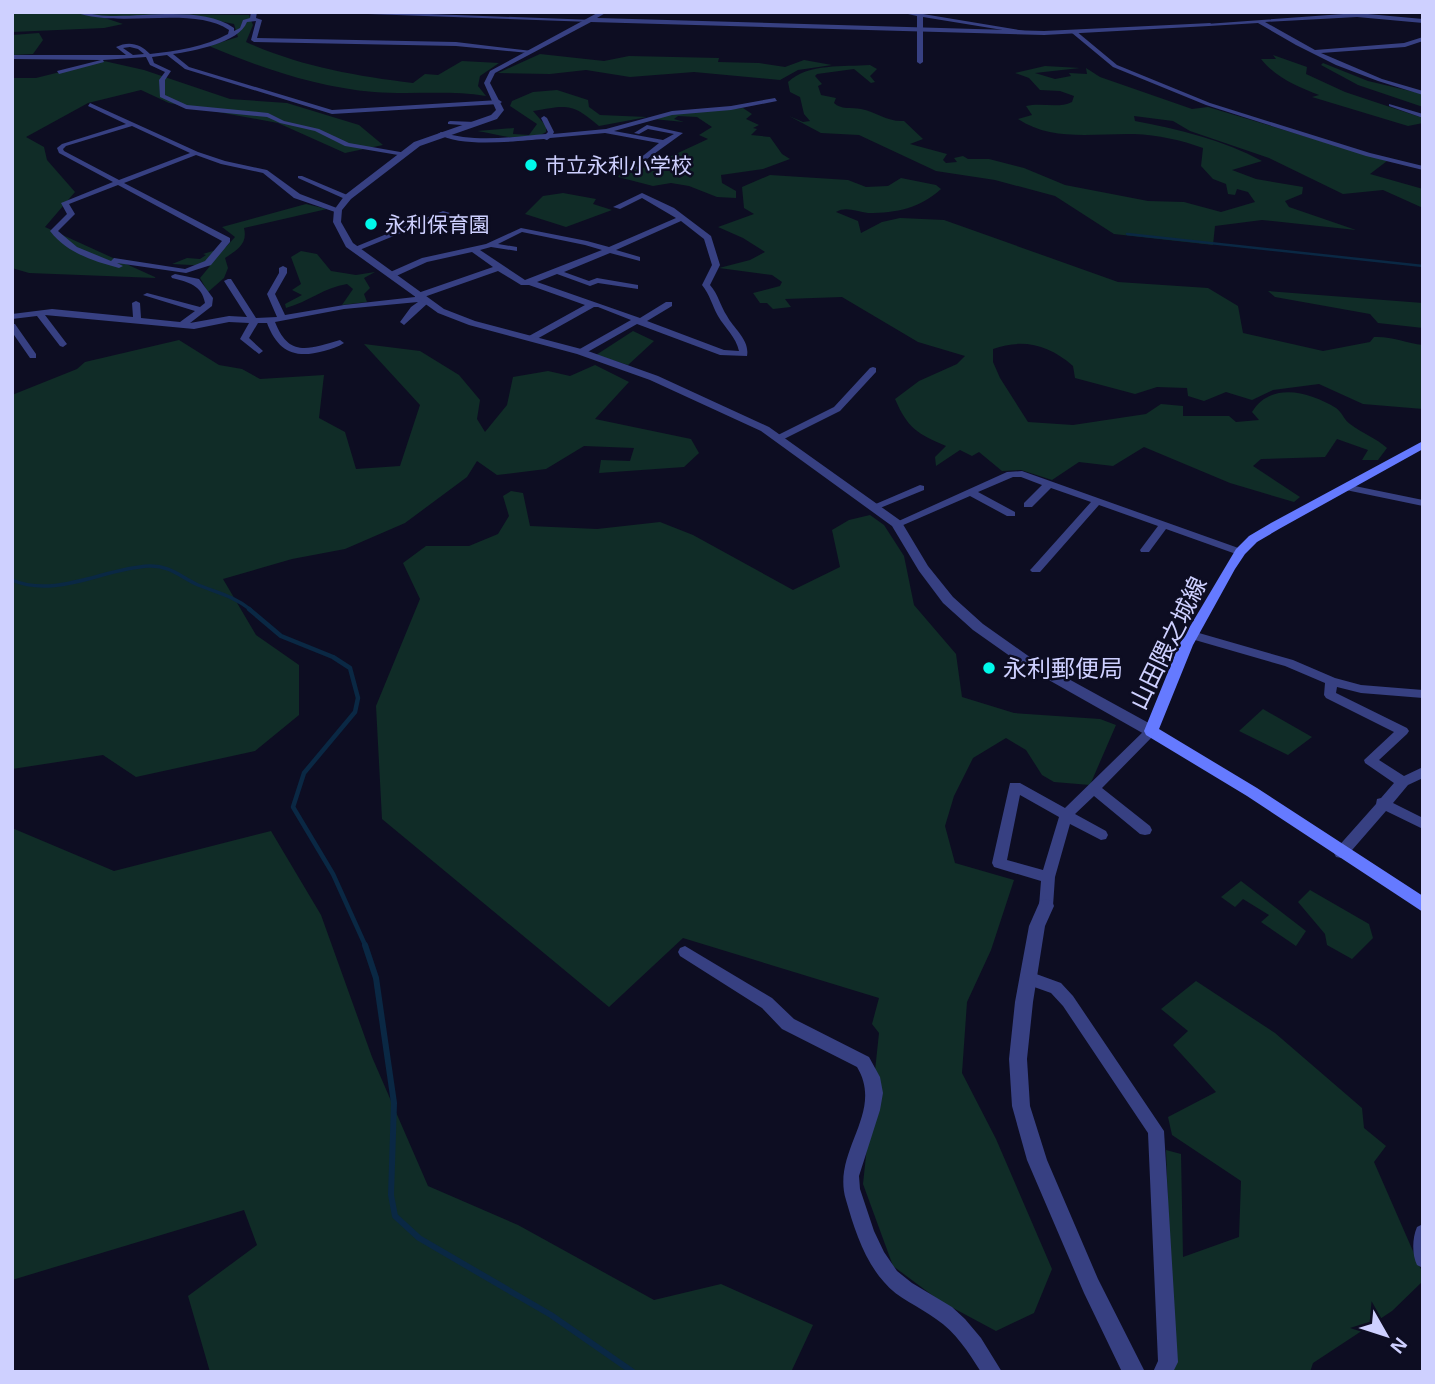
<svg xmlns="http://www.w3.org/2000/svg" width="1435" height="1384" font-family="Helvetica,'Noto Sans JP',sans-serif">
  <rect width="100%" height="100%" fill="#0d0d22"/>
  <!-- green -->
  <path fill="#102c27" d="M12 12 249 15 253 25 246 42C299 66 355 76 413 83L425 74 438 75 462 61 499 63 480 76 478 86 486 96C449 90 411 95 374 92 317 87 261 68 209 46L238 37 234 24C191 15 148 14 105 18L123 24 104 28 12 32Z
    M39 33 43 40 33 54 12 55V35Z
    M540 54 604 61 629 56 719 58 718 62 759 63 785 67 804 60 832 65 798 70 780 80 694 72 630 77 586 70 550 74 498 73Z
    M1273 55 1307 67 1306 74 1345 92 1423 118V123L1408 126 1312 97 1319 95C1298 87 1276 78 1261 59H1276Z
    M104 61 144 70 230 99 287 103 359 125 383 145 345 153 278 123 169 103 141 90 88 103 26 137 44 147 47 160 75 192 45 227 157 278 29 273 12 268V78H36Z
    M1323 63 1368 81 1423 94V107L1358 85 1321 65Z
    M870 65 877 69 870 76 875 82 871 83 854 69 817 74 815 76 822 84 818 86 821 95 836 98 834 103C841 110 851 107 861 109 876 112 887 122 904 121L923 139 910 144 947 154 943 160 946 163 957 162 954 158 963 156 968 159H989L1024 168 1065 185 1148 201 1184 202 1221 212 1255 202 1248 192 1237 189 1235 195 1228 194 1226 184 1213 179 1201 166 1203 148C1181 140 1158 135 1134 134 1096 133 1052 142 1018 119L1032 115 1026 106C1042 102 1057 109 1072 102L1074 96 1060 91 1040 90 1029 78 1015 73 1045 66 1080 68 1035 73 1055 79 1071 76 1069 73 1087 74 1086 68 1100 77 1192 109 1208 107 1387 161 1370 174 1423 189V208L1383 190 1343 194 1269 158 1190 131 1173 121 1134 116 1135 121C1179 129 1223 140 1262 161L1232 170 1256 179 1303 187 1302 194 1285 201 1289 207 1356 230 1262 220 1215 226 1213 245 1114 234 1055 196 995 180 936 171 859 135 821 133 789 116 803 122 810 121 804 114 800 97 790 92 788 82C808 63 844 67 870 65Z
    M557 90 588 100 589 107 600 115 647 117 599 126C572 103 568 105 533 111L546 126V132C527 145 498 134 477 131L514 128 513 134 529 135 537 124 510 106 512 101 533 92Z
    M743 108 752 114 746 119 759 125 753 128 757 129 751 135 770 137 782 154 790 159 763 169 721 175 722 183 736 191V198L717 197 689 186 671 183 653 186 618 177 620 174 650 166 708 139 699 135 712 127 697 117 678 116 674 119 684 122 653 119 673 114Z
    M770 175 848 180 866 187 888 186 901 178 936 185 941 189C920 208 897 213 868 213 857 212 846 206 836 212L858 221 861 233 882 222 900 218 944 220 1118 282 1208 288 1238 306 1243 333 1323 351 1370 342 1374 337C1391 336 1406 343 1423 345V409L1363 404 1319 384 1273 390 1252 400 1226 392 1204 401 1188 396 1187 388 1157 387 1135 394 1075 378 1073 366C1049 345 1023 338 993 349V362L1000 378 1028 422 1073 425 1146 414 1161 404 1183 406V416H1229L1236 422 1259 420 1252 412C1271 381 1310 392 1336 408 1342 412 1344 420 1350 424 1362 433 1376 438 1387 448L1378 460H1362L1368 450 1337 439 1325 457 1261 459 1253 466 1300 497 1294 502 1230 483 1144 447 1113 466 1079 462 1052 480 1021 470 1002 471 979 452 972 456 960 450 936 466 935 457 946 446C918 434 908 429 895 399L919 381 957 364 965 356 918 342 842 297 785 299 791 307 773 309 767 303H760L753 293 780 286 782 282 772 275 719 268 750 260 765 252 743 238 718 227 754 214 744 208 742 187Z
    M563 193 596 199 593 204 612 210 566 227 525 214 543 196Z
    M306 204 327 209 244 228C248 244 237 250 225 258L228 268 224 278 208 292 200 278 210 266 172 264 187 258 200 259 206 255 203 254 226 247 235 237 222 227Z
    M301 251 317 254 331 271 356 275 375 272 364 278 370 288 364 294 367 302 342 305 353 289 347 284C325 287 308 302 286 308L285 304 302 295 292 290 301 284 291 257Z
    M1268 291 1423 303V328L1378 323 1370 314 1275 297Z
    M633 331 654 341 628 365 596 355Z
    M179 340 219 365 242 369 260 379 324 375 319 418 345 432 356 469 400 466 420 405 364 344 420 351 459 375 480 400 477 419 485 432 507 405 513 377 548 371 570 376 595 365 629 382 595 419 691 439 699 453 684 467 599 473 601 460 630 461 634 448 584 446 546 469 497 475 477 461 467 477 405 523 345 549 292 559 223 579 256 635 299 665V715L255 751 136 777 103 755 12 769V395L77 369 85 362Z
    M511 491 523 493 530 526 597 529 660 522 693 535 793 590 840 567 832 530 849 520 870 515 884 525 904 556 914 605 956 654 962 697 1014 713 1100 719 1116 725 1090 785 1054 782 1042 775 1026 750 1006 738 973 758 954 796 945 826 955 863 1014 880 991 950 967 1002 962 1073 996 1139 1052 1269 1034 1313 996 1331 940 1301 893 1266 863 1184 879 1033 872 1024 879 998 683 938 609 1007 382 819 376 706 420 599 403 563 426 546H469L498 534 509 516 503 496Z
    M1263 709 1312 737 1288 755 1239 731Z
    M12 828 114 871 271 831 321 915 372 1057 428 1186 518 1225 654 1300 721 1284 813 1325 792 1370 210 1372 188 1296 257 1245 244 1210 12 1280Z
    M1241 881 1306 931 1296 946 1261 922 1269 915 1243 899 1235 907 1221 897Z
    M1310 890 1369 924 1373 938 1352 959 1327 945 1325 934 1298 902Z
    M1196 981 1275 1033 1362 1108 1364 1128 1386 1146 1374 1162 1423 1274V1281L1392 1311 1313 1363 1310 1372H1174L1166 1150 1181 1154 1183 1257 1239 1237 1241 1181 1172 1135 1168 1117 1216 1092 1173 1045 1188 1031 1161 1009Z"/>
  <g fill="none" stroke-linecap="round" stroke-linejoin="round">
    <!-- stream-far3 -->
    <path stroke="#0a2844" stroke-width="2.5" d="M1127 234 1423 266"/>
    <!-- stream-far2 -->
    <path stroke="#0a2844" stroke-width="3.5" d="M12 580C56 599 104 568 149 566 169 565 181 577 198 585 218 593 234 596 251 610"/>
    <!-- stream-far1 -->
    <path stroke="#0a2844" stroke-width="4.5" d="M249 609 281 636 333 657 350 668 358 698 355 712 304 773 293 807 333 874 366 947"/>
    <!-- stream -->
    <path stroke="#0a2844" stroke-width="6" d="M365 945 376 978 394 1103 391 1195 395 1216 419 1238 551 1315 633 1372"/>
    <!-- minor -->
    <path fill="#374082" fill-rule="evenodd" d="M74 12C86 12 98 16 111 16 148 17 202 6 234 28V31L240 28 243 20 250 18 251 12H257L256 18 262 20 257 38 456 42 532 51 529 53 456 46 254 42 251 40 256 21 247 22C239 43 193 51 173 54L189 67 332 110 499 100 502 102 499 104 332 114 185 69 167 55 152 57 154 63 171 71 165 80V95L187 105 268 113 284 121 319 129 349 143 406 153V155L404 156 345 146 315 131 280 123 267 117 186 109 160 97 159 80 165 72 150 65 146 57 103 60 104 62 59 74 57 71 101 60 12 59V55H126L116 47C128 41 140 43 150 54 177 51 204 47 228 34L229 30C193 5 119 29 74 12ZM130 47 138 49 144 54 133 55 123 48Z
      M311 12H377L595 20 592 22Z
      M899 12H923V14L1031 32 1028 34 923 17V62L920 64 917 62V16Z
      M1357 13 1423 19V23L1357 17 1265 22 1315 50 1404 43 1423 37V41L1405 47 1321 53 1382 79 1423 91V95L1378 81 1336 65 1296 45 1258 23 1209 26 1206 24Z
      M1072 31H1076L1117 65 1210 103 1370 153 1423 166V170L1366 156 1206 105 1113 67 1072 33Z
      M775 98 777 101 731 110 672 115 614 131 663 140 674 134 648 129 639 134 634 133 647 125 683 133 640 164 642 169 639 171 636 169 634 163 659 143 605 133 550 138 547 140 544 139C516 141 461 148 438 134L441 132C474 143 512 137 546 134L548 132 541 118 544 116 547 118 554 132 553 134 606 129 672 111 731 106Z
      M90 103 198 152 225 161 267 170 300 194 342 210 335 212 294 198 263 173 221 164 196 155 124 183 230 238V242L211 265 186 273 117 263 123 266 119 268C93 261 67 253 50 231L67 214 61 203 113 182 59 153 57 148 62 144 126 124 88 106ZM132 126 190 153 119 180 64 151 63 149 66 146ZM118 185 222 241 205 261 185 269 114 258 111 261 77 247 58 231 75 214 69 204Z
      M1389 104 1423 114V118L1389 106Z
      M450 121 475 122 478 124 475 126 448 124V122Z
      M298 176H302L352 197 345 199 298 178Z
      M642 193 674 208 711 236 720 265 710 285C718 294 720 305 727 316 734 329 750 340 747 356L720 355 637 324 584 354H578V350L631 320 598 307H594L535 340H529V336L585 305 529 285H521L498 271 424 297 429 301 428 303 404 325 400 322 411 307 418 302 344 309 275 322C289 358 309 349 340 340L344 343C338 347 331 349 324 351 295 359 278 352 267 323H258L249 338 263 351 259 354 240 339 249 323 229 322 194 329 45 315 67 344 63 347 60 346 37 316 12 319V314L52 309 133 317 132 303 136 301 140 303 141 318 180 322 195 311 143 295 147 293 200 307 205 303C202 285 188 282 172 278L171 276 175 274 199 279 213 298 212 306 190 323 229 316 247 317 224 281 228 279H231L256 318 277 317 267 294 279 273V268L283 266 287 268V273L275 294 285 315 344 305 415 297V294L493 267 472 252 427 262 394 277H388V273L422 258 486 244 521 228 587 241 609 247 676 218 642 198 620 209 613 207ZM681 221 704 239 712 265 702 285C710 295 712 305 718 316 725 328 736 337 739 351L724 350 647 321 672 306V302H666L640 318 537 282 557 274 590 286 598 283 638 289V285L597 278 589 281 564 272 610 253 640 261V257L616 250ZM522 232 585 245 602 250 525 280 480 250 491 247 517 251V247L498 244Z
      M443 211 450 213 357 251 350 249Z
      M12 324H15L36 354V358H30L12 332Z
      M873 367 876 368V372L840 411 782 440H776V436L834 407 870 368Z
      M1022 471 1244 550 1245 552 1240 555 1236 554 1166 529 1149 552H1141L1140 550 1158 526 1099 505 1040 572H1032L1030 570 1032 568 1091 502 1051 488 1032 507H1024V503L1042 485 1021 477H1013L978 492 1015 512V516H1007L970 496 901 526H893L892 524 1007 472Z
      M1345 484 1423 500V506L1341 489 1340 487Z
      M920 485 924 486V490L880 508 876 509 871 506Z
      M1192 631 1293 660 1335 678 1361 685 1423 690V698L1361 693 1337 687 1336 693 1407 728 1409 731 1407 734 1379 760 1404 776 1423 767V778L1408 785 1393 803 1423 818V829L1386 811 1346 857 1341 858 1336 857 1334 853 1336 849 1376 804 1377 799 1381 798 1394 783 1365 763 1364 760 1394 732 1326 698 1324 695 1325 683 1285 666 1188 638 1186 635 1188 632Z
      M1151 726 1155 728 1157 731 1155 734 1102 788 1150 826 1152 830 1150 834 1145 835 1140 834 1094 796 1075 814 1106 831 1108 835 1106 839 1101 840 1070 824 1055 877 1053 906 1051 910 1046 912 1041 910 1039 906 1041 881 994 867 992 863 1010 783H1020L1065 808 1147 728ZM1020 795 1059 817 1043 870 1007 860Z
      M685 946 772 998 794 1019 869 1057 880 1077 883 1093 880 1110 859 1176 860 1189 874 1231 884 1252 897 1271 912 1283 952 1307 965 1319 981 1338 1002 1372H981C968 1352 956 1332 936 1319 919 1306 898 1299 884 1282 864 1260 854 1228 846 1200 831 1151 885 1113 857 1067L782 1029 762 1008 680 956 678 952 680 948Z
      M1028 971 1061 983 1073 996 1164 1131 1178 1362 1173 1372H1153L1158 1361 1148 1133 1063 1006 1051 993 1023 983 1020 978 1023 973Z
      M1423 1224V1268L1417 1265C1412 1255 1412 1238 1417 1227Z"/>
    <!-- tertiary -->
    <path fill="#374082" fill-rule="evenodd" d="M599 12H607L597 18 1044 31 1211 23 1209 26 1044 35 591 22 495 73 490 83 504 110 497 119 420 146 351 199 342 210 341 222 353 243 444 309 475 321 585 350 658 376 769 427 901 521 928 566 953 597 983 624 1034 660 1156 727 1158 731 1156 735H1146L1024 666 973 630 943 603 919 571 892 526 761 431 650 380 577 354 469 325 438 313 346 247 333 222 334 210 345 195 414 142 491 115 496 110 484 83 490 71Z
      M1046 899 1052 901 1054 906 1045 926 1033 1002 1027 1059 1030 1106 1047 1160 1098 1279 1145 1372H1122L1084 1293 1027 1160 1012 1106 1009 1059 1015 1002 1029 926 1040 901Z"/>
    <!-- secondary -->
    <path fill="#657aff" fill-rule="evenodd" d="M1423 441V449L1279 529 1257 542 1245 554 1235 569 1193 645 1159 729 1257 788 1423 896V912L1247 796 1146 735 1144 731 1179 645 1236 549 1249 536 1271 523Z"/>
  </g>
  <!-- markers -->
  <g fill="#00f9ea" stroke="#0d0d22" stroke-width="2.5">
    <circle cx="531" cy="165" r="7"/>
    <circle cx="371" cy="224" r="7"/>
    <circle cx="989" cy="668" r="7"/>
  </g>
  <g text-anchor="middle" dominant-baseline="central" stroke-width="5" stroke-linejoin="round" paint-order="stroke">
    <!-- far-poi labels -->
    <g font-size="21" fill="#ced0ff" stroke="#0d0d22" text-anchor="start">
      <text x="545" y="165">市立永利小学校</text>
      <text x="385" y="224">永利保育園</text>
    </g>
    <!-- street labels -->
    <g font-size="24" fill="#ced0ff" stroke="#0d0d22">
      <text transform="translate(1168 643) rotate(-64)">山田隈之城線</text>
    </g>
    <!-- poi labels -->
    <g font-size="24" fill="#ced0ff" stroke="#0d0d22" text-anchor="start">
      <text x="1003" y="668">永利郵便局</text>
    </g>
  </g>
  <!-- border -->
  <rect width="1435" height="1384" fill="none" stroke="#ced0ff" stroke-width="28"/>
  <!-- north arrow -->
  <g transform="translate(1386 1335) rotate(129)" stroke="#0d0d22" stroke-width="5" paint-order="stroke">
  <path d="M0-5L12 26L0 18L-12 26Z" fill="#ced0ff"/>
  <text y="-10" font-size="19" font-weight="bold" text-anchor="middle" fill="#ced0ff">N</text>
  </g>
</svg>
